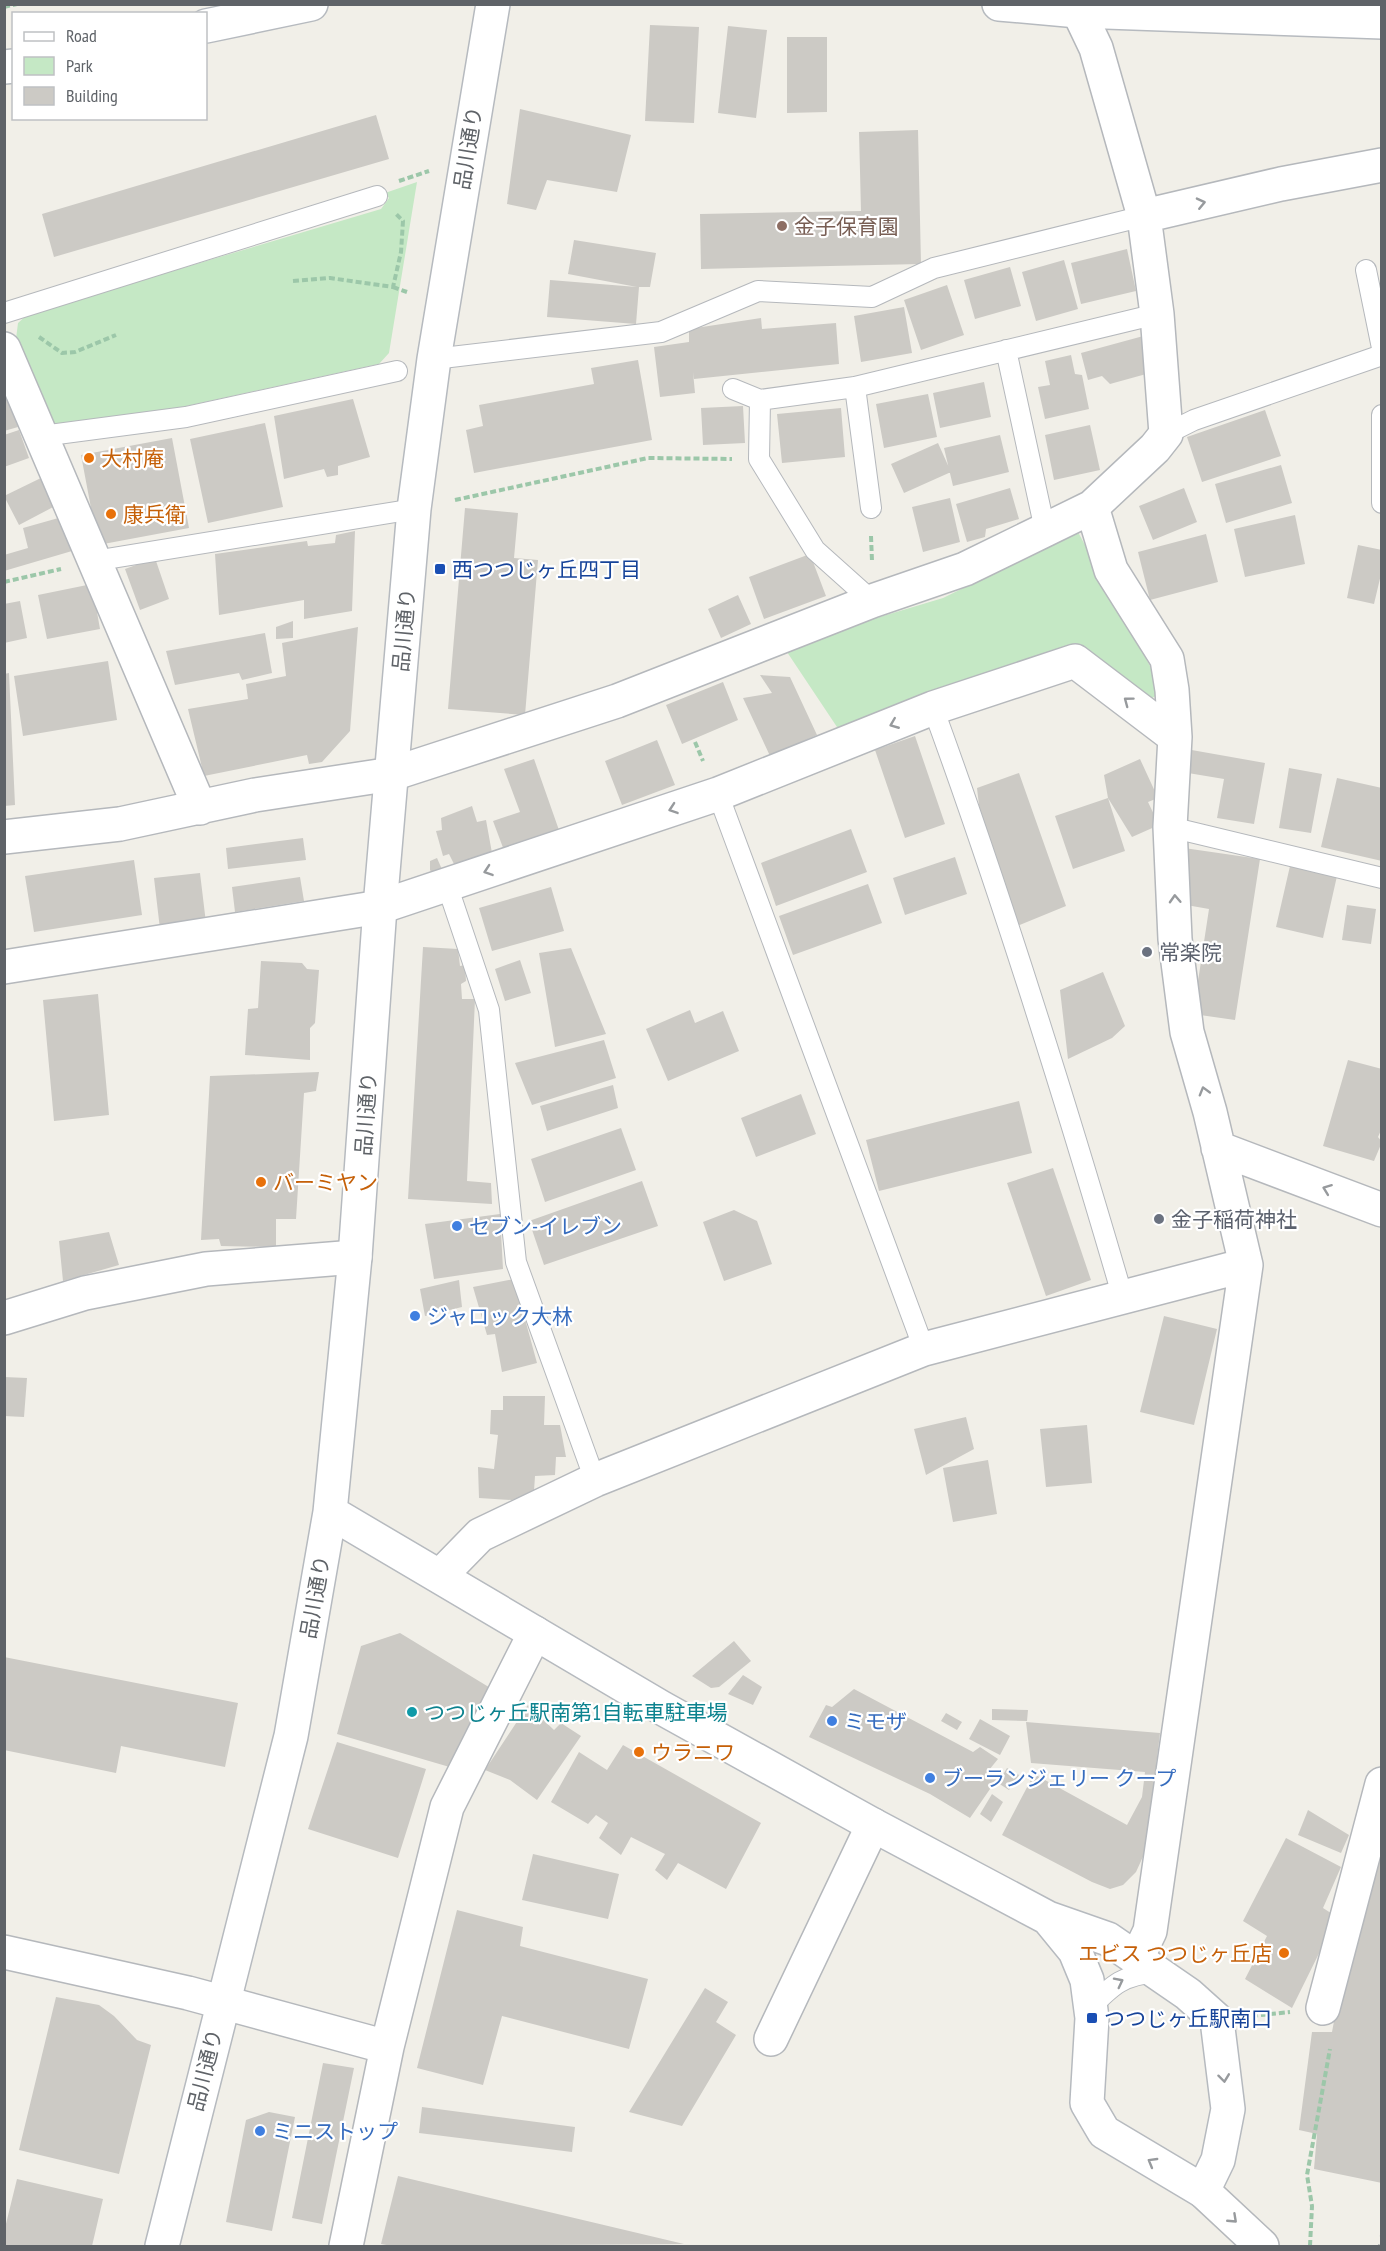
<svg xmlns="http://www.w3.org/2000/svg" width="1386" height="2251" font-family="'PT Sans Narrow','Noto Sans JP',sans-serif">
  <rect width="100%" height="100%" fill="#f1efe8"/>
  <!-- green -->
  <path fill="#c5e8c5" d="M417 182 389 353 379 364 173 409 54 427 16 339 18 323 28 314 381 209 389 198 385 193Z
    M1078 532 1164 692 1144 702 1076 647 839 730 783 646 943 598Z"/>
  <!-- building -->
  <path fill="#cccac5" d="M650 25 699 27 694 123 645 121Z
    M728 26 767 30 756 118 718 113Z
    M787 37H827V112L787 113Z
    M520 109 631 135 617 192 547 180 536 210 507 204Z
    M376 115 389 159 54 257 42 214Z
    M918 130 921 264 701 269 700 214 861 211 859 132Z
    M574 240 656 253 650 287H639L636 324 547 317 550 280 637 287 568 274Z
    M1127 249 1136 291 1081 304 1071 263Z
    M1064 260 1078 309 1036 321 1022 272Z
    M1010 267 1021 306 975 319 964 280Z
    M947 285 964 335 921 350 904 300Z
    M904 307 912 353 861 362 854 316Z
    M761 318 762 329 836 323 839 364 694 379 693 372 695 393 660 397 654 347 689 342V329Z
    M1147 335 1157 371 1110 384 1102 376 1088 380 1081 353Z
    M1071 355 1075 374 1082 375 1089 409 1045 419 1038 387 1050 385 1045 361Z
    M638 360 652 440 474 473 466 430 483 426 479 405 594 384 591 368Z
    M984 382 991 417 940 428 933 393Z
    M4 391 18 427 4 431Z
    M928 394 937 437 884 448 876 404Z
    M353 399 370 457 338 466V475L327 477 324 469 284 479 274 416Z
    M743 406 745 443 703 445 701 408Z
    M841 408 845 457 782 463 777 414Z
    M1265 410 1281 456 1202 482 1187 437Z
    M265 423 283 507 208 523 190 439Z
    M1090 425 1100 470 1054 480 1045 435Z
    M19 430 29 458 4 467V435Z
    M1000 435 1009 472 953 486 944 448Z
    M172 438 189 528 98 545 81 455Z
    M938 443 951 472 904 493 891 464Z
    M1281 465 1292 503 1226 523 1215 484Z
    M43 477 57 505 19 525 4 496Z
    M1010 488 1019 519 986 529 985 537 967 542 956 504Z
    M1184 488 1197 522 1153 540 1139 506Z
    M950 498 960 542 923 552 912 507Z
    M465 508 518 513 514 558 538 560 525 715 448 709Z
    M1295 515 1305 564 1245 577 1234 529Z
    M62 517 72 551 4 571V555L28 548 23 528Z
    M355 531 352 611 304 619V600L219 615 215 554 307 541 308 546 335 543 336 535Z
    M1206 534 1218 582 1150 600 1138 552Z
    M1358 545 1382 550V570L1374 604 1347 598Z
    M810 554 826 596 764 619 749 577Z
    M155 558 169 599 140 610 125 569Z
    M92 584 100 629 47 639 38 595Z
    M738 595 751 624 721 638 708 609Z
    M20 601 27 638 4 643V604Z
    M293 621V638L276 639V627Z
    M358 627 350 731 322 762 309 764 307 755 204 776 188 709 248 699 246 684 286 676 282 643Z
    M265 633 272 673 242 680 239 673 175 685 166 651Z
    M108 661 117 720 23 736 14 676Z
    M9 673 15 805 4 806V674Z
    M760 675 790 677 817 735 770 756 743 698 772 693Z
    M723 682 738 720 682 744 666 705Z
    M915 736 945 824 905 838 875 750Z
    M657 740 675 785 622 805 605 761Z
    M1186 749 1265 763 1254 824 1217 818 1224 779 1188 773Z
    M534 759 560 833 505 853 493 821 520 812 504 769Z
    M1140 759 1158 798 1148 802 1159 825 1132 837 1108 798 1125 851 1073 869 1055 816 1108 798 1104 775Z
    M1289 768 1322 774 1311 833 1279 828Z
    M1019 773 1066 906 1015 927 984 849 977 788Z
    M1337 778 1382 788V861L1321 847Z
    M472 806 477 822 486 820 492 853 478 856 475 864 457 870 449 854 443 856 436 831 442 830 441 818Z
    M851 829 867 872 776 906 761 863Z
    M303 838 306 860 228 869 226 848Z
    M1184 848 1260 859 1235 1020 1193 1014 1209 909 1175 903Z
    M955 857 967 894 905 915 893 878Z
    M437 858 444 874 433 875 430 870V861Z
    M134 860 142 915 34 932 25 876Z
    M1290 866 1337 876 1323 938 1276 927Z
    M200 873 206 923 160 929 154 878Z
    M300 877 304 901 235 912 232 887Z
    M868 884 882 923 793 955 779 916Z
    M551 887 564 931 492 951 479 908Z
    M1347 905 1376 909 1371 944 1342 940Z
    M423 947 458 949 460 966 465 965 466 981 461 984 462 999H475L467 1181 491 1183 492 1204 408 1199Z
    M571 948 606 1034 555 1047 539 953Z
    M520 960 531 993 505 1001 495 969Z
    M261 961 302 963 307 969 319 970 315 1023 310 1028V1060L245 1055 248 1009 258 1008Z
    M1103 972 1125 1026 1112 1038 1068 1059 1060 990Z
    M98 994 109 1115 54 1121 43 1000Z
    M690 1010 695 1023 723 1011 739 1051 668 1081 646 1029Z
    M604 1040 616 1078 532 1105 515 1063Z
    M1348 1060 1382 1069V1128L1378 1137 1382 1142 1374 1161 1323 1146Z
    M319 1072 316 1091 304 1093 296 1219H276V1247L221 1246 219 1239 201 1240 210 1076Z
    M613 1085 618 1108 547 1131 540 1106Z
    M801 1094 816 1134 756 1157 741 1118Z
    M1019 1101 1032 1153 879 1191 866 1140Z
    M621 1128 636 1170 545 1202 531 1159Z
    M1053 1168 1091 1280 1046 1296 1007 1183Z
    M642 1181 658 1226 544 1265 529 1221Z
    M734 1210 757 1221 772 1264 724 1281 703 1222Z
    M500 1214 503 1269 434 1279 425 1224Z
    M109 1232 119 1265 63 1281 59 1241Z
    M514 1279 537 1363 502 1372 495 1334 487 1335 473 1287Z
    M459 1280 462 1307 425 1316 420 1289Z
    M1164 1316 1217 1329 1194 1425 1140 1412Z
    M4 1377 27 1378 24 1417 4 1416Z
    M503 1396H545L544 1425H560L566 1457H556L555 1475 535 1476 534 1491 512 1500 479 1498 478 1467 494 1469 498 1435 490 1434 491 1410H503Z
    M966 1417 974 1449 926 1475 914 1429Z
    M1087 1425 1092 1483 1046 1487 1040 1429Z
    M988 1460 997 1514 953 1522 943 1468Z
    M400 1633 492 1689 453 1768 337 1734 361 1646Z
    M734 1641 751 1661 719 1687 711 1688 692 1676Z
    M4 1657 238 1703 225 1767 121 1746 116 1773 4 1750Z
    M743 1675 762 1687 753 1705 728 1694Z
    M854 1689 973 1752 980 1747 998 1759 989 1770 999 1776 970 1818 930 1794 809 1737 826 1705 832 1707Z
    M528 1705 554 1730 561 1723 581 1736 537 1800 510 1780 485 1770Z
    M992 1709 1028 1710 1027 1721 992 1720Z
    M946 1713 962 1722 957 1730 941 1721Z
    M980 1719 1010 1736 1000 1755 969 1739Z
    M1026 1722 1160 1733 1146 1850 1136 1872 1123 1885 1110 1889 1092 1882 1002 1835 1034 1774 1127 1825 1142 1797 1145 1772 1031 1763Z
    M337 1742 426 1769 398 1858 308 1829Z
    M623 1745 761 1823 726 1889 678 1863 667 1880 655 1870 665 1854 631 1837 621 1855 599 1838 608 1823 596 1815 588 1824 551 1802 579 1752 607 1770Z
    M1007 1768 1019 1775 1009 1790 998 1783Z
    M992 1794 1003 1802 991 1822 980 1814Z
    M1308 1810 1349 1835 1341 1853 1298 1835Z
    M1370 1827 1382 1829V2183L1314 2169 1317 2134 1299 2130 1312 2032H1332Z
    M1286 1838 1341 1867 1323 1908 1337 1917 1292 2008 1245 1979 1267 1936 1243 1921Z
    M533 1854 619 1874 608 1919 522 1900Z
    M457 1910 523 1927 520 1946 648 1979 629 2049 502 2016 483 2085 417 2068Z
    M705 1988 728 2002 716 2022 736 2035 682 2126 629 2112Z
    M56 1997 99 2005 114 2016 137 2040 151 2045 119 2174 19 2150Z
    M323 2063 354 2068 322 2224 292 2218Z
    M422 2107 575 2127 572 2152 419 2133Z
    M269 2112 295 2117 272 2231 226 2222 246 2120Z
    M398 2176 684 2244 392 2246 381 2244Z
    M17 2179 103 2199 92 2246H4V2232Z"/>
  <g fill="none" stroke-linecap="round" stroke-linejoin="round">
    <defs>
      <path id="lane" d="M1366 270 1382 348
        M4 313 377 196
        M1006 350 1045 530
        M434 359 661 332 758 291 872 297 934 268 1144 216
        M855 387 871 508
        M733 389 760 400 855 387 1157 314
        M760 400 759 459 815 550 872 601
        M1382 415V503
        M1166 434 1194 420 1382 355
        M42 436 186 417 397 371
        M94 561 414 509
        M933 708C1004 902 1065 1099 1123 1298
        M718 794 924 1349
        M1170 827 1382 878
        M447 885 489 1010 516 1262 595 1480
        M1091 2007C1113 1984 1124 1975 1156 1972"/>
      <path id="street" d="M1144 216 1281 184 1382 165
        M4 349 200 808
        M1092 507 1111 570 1167 659 1172 690 1175 737 1170 827 1175 939 1187 1032 1210 1112 1246 1265 1150 1931 1137 1958
        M4 837 120 824 255 795 392 774 617 701 872 601 965 569 1045 530 1092 507 1155 448 1166 434 1157 314 1144 216 1096 48 1075 4
        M4 967 380 907 718 794 933 708 1075 661 1175 737
        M1218 1148 1382 1210
        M4 1318 85 1293 206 1269 355 1257
        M440 1576 480 1535 595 1480 924 1349 1246 1265
        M4 1952 188 1993 387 2047
        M1323 2008 1382 1784
        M771 2039 873 1825
        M1203 2191 1262 2246
        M346 2246 387 2047 447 1807 535 1633"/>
      <path id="secondary" d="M999 4 1078 11 1382 22
        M206 26 311 4
        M4 67 14 66
        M330 1512 662 1708 873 1825 1048 1918 1108 1939 1188 1994 1217 2020 1228 2109 1218 2160 1203 2191 1104 2132 1087 2103 1092 2018 1087 1980 1075 1951 1048 1918
        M162 2246 291 1736 330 1512 355 1257 380 907 414 509 434 359 493 4"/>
    </defs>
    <!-- lane casing -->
    <use href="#lane" stroke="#b5b8bc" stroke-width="22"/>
    <!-- street casing -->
    <use href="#street" stroke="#b5b8bc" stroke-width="36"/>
    <!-- secondary casing -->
    <use href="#secondary" stroke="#b6babf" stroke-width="36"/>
    <!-- path -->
    <path stroke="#9cc7a9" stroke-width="4" stroke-dasharray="6 3" stroke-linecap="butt" d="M133 4V5
      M4 7 17 4
      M399 181 429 171
      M293 281 330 278 393 287 401 252 403 221 396 214
      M393 287 407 292
      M39 337 62 353 75 352 116 335
      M455 500 648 458 732 459
      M871 536 872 561
      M4 582 61 569
      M695 742 703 761
      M1252 2016 1290 2012
      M1310 2246 1312 2206 1307 2175 1330 2049"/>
    <!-- lane -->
    <use href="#lane" stroke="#fff" stroke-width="20"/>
    <!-- street -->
    <use href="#street" stroke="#fff" stroke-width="33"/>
    <!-- secondary -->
    <use href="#secondary" stroke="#fff" stroke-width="33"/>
    <!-- rail -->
    <path stroke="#b6b7b8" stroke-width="4.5" stroke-dasharray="1.5 8" stroke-linecap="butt" d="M1380 2246 1382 2236"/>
  </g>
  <!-- one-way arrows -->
  <defs><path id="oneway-chevron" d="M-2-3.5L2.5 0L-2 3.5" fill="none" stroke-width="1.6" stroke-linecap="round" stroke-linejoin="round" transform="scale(1.5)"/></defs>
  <g stroke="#979a9d">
    <use href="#oneway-chevron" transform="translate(1201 203) rotate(-13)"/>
    <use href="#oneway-chevron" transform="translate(1128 701) rotate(-143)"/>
    <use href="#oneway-chevron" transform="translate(894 724) rotate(158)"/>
    <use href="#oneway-chevron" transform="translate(673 809) rotate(161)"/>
    <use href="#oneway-chevron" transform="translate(488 871) rotate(161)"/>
    <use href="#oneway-chevron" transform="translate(1175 899) rotate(-93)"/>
    <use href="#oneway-chevron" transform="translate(1204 1091) rotate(-106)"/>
    <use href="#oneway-chevron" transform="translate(1327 1189) rotate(-159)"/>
    <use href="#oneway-chevron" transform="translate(1119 1982) rotate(-27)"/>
    <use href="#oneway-chevron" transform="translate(1224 2078) rotate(83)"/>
    <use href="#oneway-chevron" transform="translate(1152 2162) rotate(-150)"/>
    <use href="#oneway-chevron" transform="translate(1233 2219) rotate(43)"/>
  </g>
  <!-- markers -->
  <circle fill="#8d6e63" stroke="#fff" stroke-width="2" cx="782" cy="226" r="6"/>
  <g fill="#e8710a" stroke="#fff" stroke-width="2">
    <circle cx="89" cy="458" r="6"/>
    <circle cx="111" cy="514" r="6"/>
    <circle cx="261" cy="1182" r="6"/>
    <circle cx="639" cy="1752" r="6"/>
    <circle cx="1284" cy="1953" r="6"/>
  </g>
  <g fill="#1a4fb4" stroke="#fff" stroke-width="2">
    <rect x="434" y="563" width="12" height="12" rx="3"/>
    <rect x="1086" y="2012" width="12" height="12" rx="3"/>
  </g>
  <g fill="#6b7280" stroke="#fff" stroke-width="2">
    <circle cx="1147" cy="952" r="6"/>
    <circle cx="1159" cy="1219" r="6"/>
  </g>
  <g fill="#3f7fe0" stroke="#fff" stroke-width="2">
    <circle cx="457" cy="1226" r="6"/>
    <circle cx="415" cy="1316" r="6"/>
    <circle cx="832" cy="1721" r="6"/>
    <circle cx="930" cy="1778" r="6"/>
    <circle cx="260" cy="2131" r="6"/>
  </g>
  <circle fill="#0f9aa8" stroke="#fff" stroke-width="2" cx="412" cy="1712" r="6"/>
  <g text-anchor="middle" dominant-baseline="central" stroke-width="4.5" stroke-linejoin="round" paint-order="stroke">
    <!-- street labels -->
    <g font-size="21" fill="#5f6368" stroke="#fff">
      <text transform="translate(468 148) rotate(-81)">品川通り</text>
      <text transform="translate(404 630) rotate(-85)">品川通り</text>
      <text transform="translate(366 1114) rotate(-86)">品川通り</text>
      <text transform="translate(315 1597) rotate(-80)">品川通り</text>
      <text transform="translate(205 2070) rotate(-76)">品川通り</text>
    </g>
    <!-- education labels -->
    <g font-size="21" fill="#785e54" stroke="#fff" text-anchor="start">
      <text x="794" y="226">金子保育園</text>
    </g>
    <!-- food labels -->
    <g font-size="21" fill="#c56008" stroke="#fff" text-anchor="start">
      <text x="101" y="458">大村庵</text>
      <text x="123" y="514">康兵衛</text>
      <text x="273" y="1182">バーミヤン</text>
      <text x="651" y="1752">ウラニワ</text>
      <text x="1272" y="1953" text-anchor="end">エビス つつじヶ丘店</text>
    </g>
    <!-- transit labels -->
    <g font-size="21" fill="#164399" stroke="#fff" text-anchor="start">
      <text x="452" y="569">西つつじヶ丘四丁目</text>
      <text x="1104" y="2018">つつじヶ丘駅南口</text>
    </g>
    <!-- worship labels -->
    <g font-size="21" fill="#5b616d" stroke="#fff" text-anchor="start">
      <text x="1159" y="952">常楽院</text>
      <text x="1171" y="1219">金子稲荷神社</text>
    </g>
    <!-- shop labels -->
    <g font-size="21" fill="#366cbe" stroke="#fff" text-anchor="start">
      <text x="469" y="1226">セブン-イレブン</text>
      <text x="427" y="1316">ジャロック大林</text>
      <text x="844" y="1721">ミモザ</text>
      <text x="942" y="1778">ブーランジェリー クープ</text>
      <text x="272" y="2131">ミニストップ</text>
    </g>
    <!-- culture labels -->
    <g font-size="21" fill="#0d838f" stroke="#fff" text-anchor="start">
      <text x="424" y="1712">つつじヶ丘駅南第1自転車駐車場</text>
    </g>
  </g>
  <!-- border -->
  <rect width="1386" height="2251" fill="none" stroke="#5f6368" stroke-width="12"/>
  <!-- legend -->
  <rect x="12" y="12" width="195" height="108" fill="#ffffff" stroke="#bfc1c3" stroke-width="1.5"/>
  <rect x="24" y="32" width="30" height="9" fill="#ffffff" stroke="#bfc1c3" stroke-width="1.5"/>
  <text x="66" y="42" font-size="18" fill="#5f6368">Road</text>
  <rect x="24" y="57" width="30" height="18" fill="#c5e8c5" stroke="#bfc1c3" stroke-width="1.5"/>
  <text x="66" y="72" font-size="18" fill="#5f6368">Park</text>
  <rect x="24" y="87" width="30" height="18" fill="#cccac5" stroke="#bfc1c3" stroke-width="1.5"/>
  <text x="66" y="102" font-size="18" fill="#5f6368">Building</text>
</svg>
